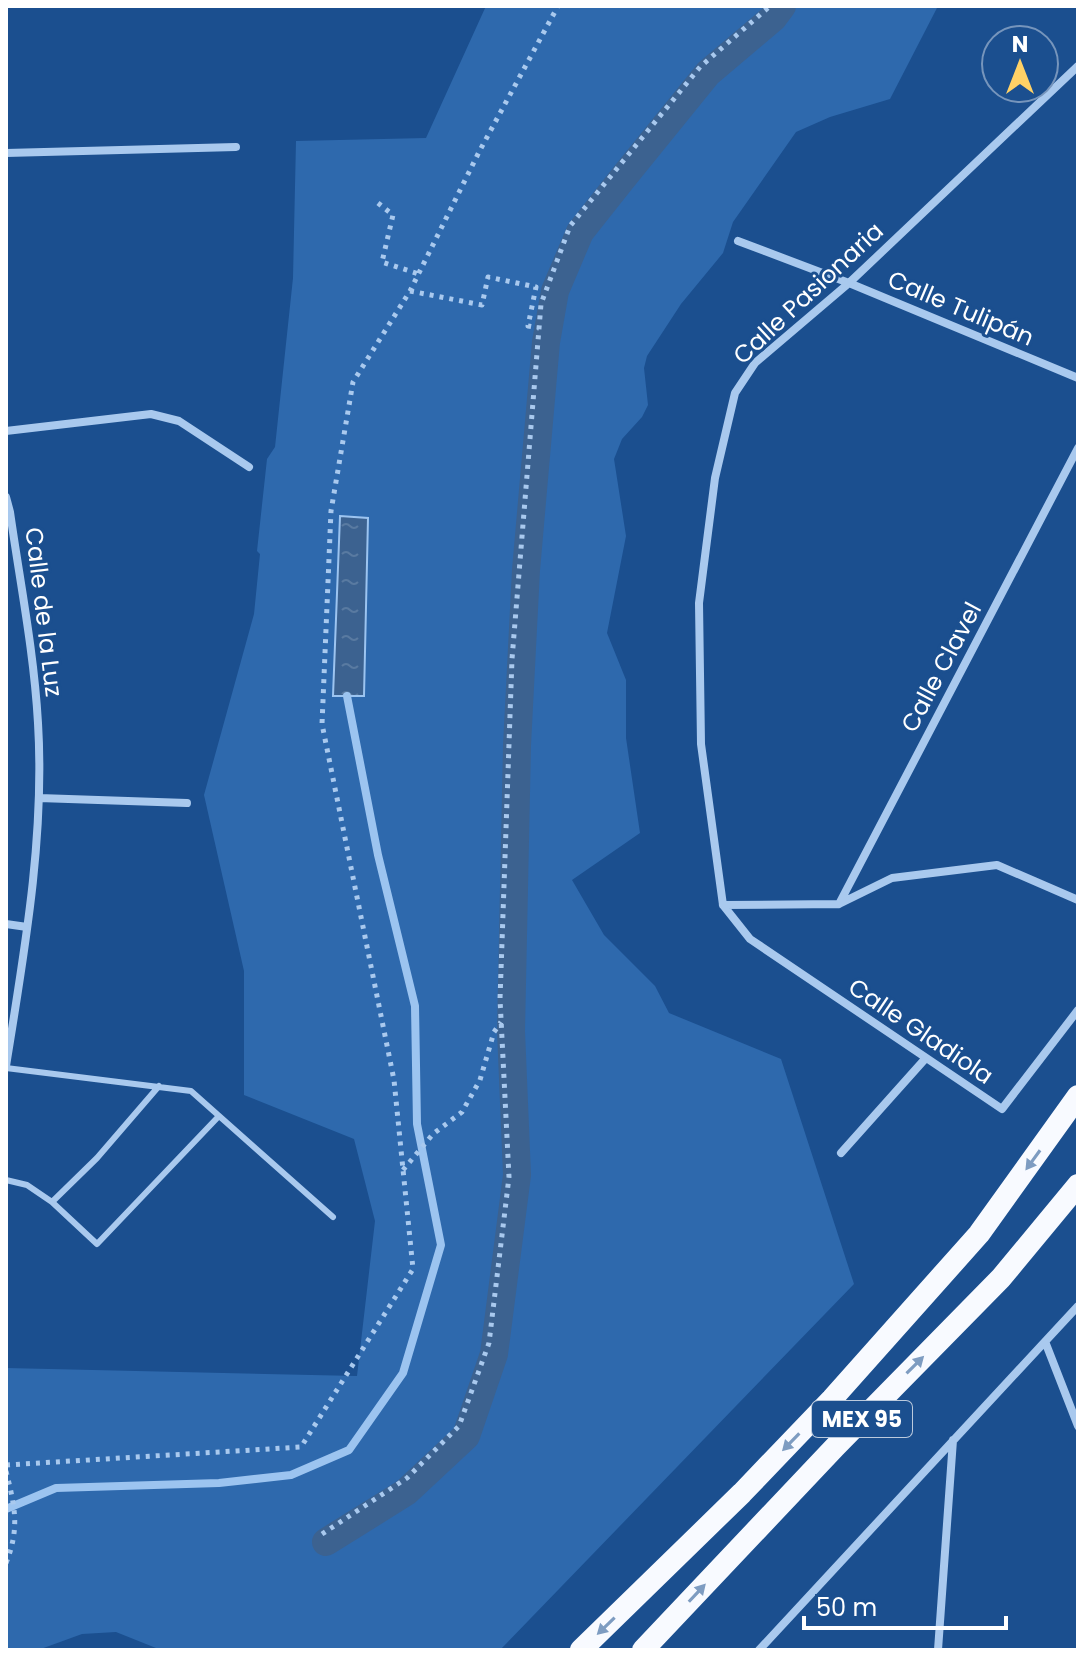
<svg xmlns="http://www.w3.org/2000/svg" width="1084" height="1656" font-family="Poppins,sans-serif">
  <defs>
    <pattern id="water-ripples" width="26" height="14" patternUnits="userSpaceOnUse" patternTransform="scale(2)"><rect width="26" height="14" fill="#3c6290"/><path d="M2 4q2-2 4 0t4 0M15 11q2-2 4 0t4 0" fill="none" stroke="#597aa1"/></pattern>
  </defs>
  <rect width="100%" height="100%" fill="#1b4f8f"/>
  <!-- green -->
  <path fill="#2e69ad" d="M486 6H938L890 99 830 117 796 132 733 222 723 253 681 304 647 356 644 368 648 405 642 417 622 439 614 459 626 536 607 633 626 680V738L640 833 572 880 604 935 655 986 669 1013 781 1059 854 1284 500 1650H161L116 1632 82 1634 38 1650H6V1368L357 1376 375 1221 354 1139 244 1095V971L204 795 254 614 260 554 257 551 267 459 275 447 293 278 296 141 426 138Z"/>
  <!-- water -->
  <path fill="url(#water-ripples)" stroke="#9cc4f0" stroke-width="2" d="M340 516 368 518 364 696H333Z"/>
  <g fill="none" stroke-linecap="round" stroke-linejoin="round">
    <!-- stream -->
    <path stroke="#9cc4f0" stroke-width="8" d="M6 1509 56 1488 219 1483 291 1475 349 1450 403 1373 441 1245 417 1124 415 1006 378 855 347 696"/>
    <!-- canal -->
    <path stroke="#3c6290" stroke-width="28" d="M326 1542 406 1492 466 1436 494 1354 517 1175 511 1031 517 745 526 570 546 342 555 291 580 232 622 179 708 73 773 18 782 6"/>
    <!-- path -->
    <path stroke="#a9c9ee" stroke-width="5" stroke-dasharray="4 6" stroke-linecap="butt" d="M378 203 393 215 382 262 419 274
      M410 291 482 305 488 277 536 287 528 326 539 328
      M403 1170 433 1134 462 1112 480 1080 494 1032 501 1022
      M6 1465 301 1447 413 1269 394 1080 322 724 331 511 353 382 410 291 479 152 558 6
      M6 1471C15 1507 20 1528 6 1563
      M322 1534 407 1478 459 1426 489 1343 509 1177 500 999 512 659 541 304 570 226 700 67 770 6"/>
    <!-- service -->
    <path stroke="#a9c9ee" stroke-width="6" d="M6 1068 191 1091 333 1217
      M6 1180 27 1185 52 1202 97 1158 159 1086
      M52 1202 97 1244 219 1116"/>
    <!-- minor -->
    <path stroke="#a9c9ee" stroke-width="8" d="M6 153 236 147
      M738 241 849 283 1078 378
      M6 431 151 414 179 421 249 467
      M6 497 10 512C20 582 34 652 38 723 45 837 24 954 6 1066
      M39 798 187 803
      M839 904 1078 448
      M723 905 701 744 699 603 715 478 735 393 755 363 849 283 1078 66
      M723 905 750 939 1002 1109 1078 1010
      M723 905 839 904 892 878 997 865 1078 900
      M6 924 27 927
      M841 1153 925 1059
      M1046 1344 1078 1426
      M759 1650 1078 1306
      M938 1650 953 1440"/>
    <!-- trunk -->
    <path stroke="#f8faff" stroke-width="22" d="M581 1650 742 1493 832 1399 979 1234 1078 1096
      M643 1650 835 1447 1001 1278 1078 1185"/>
  </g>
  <!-- one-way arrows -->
  <defs><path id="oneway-solid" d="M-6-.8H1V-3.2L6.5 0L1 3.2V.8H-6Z" transform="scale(2)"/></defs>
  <g fill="#7e9cc1">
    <use href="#oneway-solid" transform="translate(1033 1160) rotate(126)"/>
    <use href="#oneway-solid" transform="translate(915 1365) rotate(-45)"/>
    <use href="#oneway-solid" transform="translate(791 1442) rotate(134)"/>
    <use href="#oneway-solid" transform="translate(697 1593) rotate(-47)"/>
    <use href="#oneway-solid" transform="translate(606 1626) rotate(136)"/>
  </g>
  <g text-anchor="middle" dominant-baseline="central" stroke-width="6" stroke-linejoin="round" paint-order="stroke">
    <!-- shield labels -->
    <rect fill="#1b4f8f" stroke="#bbcadd" stroke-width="2" x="812" y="1401" width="100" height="36" rx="6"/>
    <g font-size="22" font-weight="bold" fill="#fff">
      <text x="862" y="1419">MEX 95</text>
    </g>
    <!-- street labels -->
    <g font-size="24" fill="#fff" stroke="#1b4f8f">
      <text transform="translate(808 293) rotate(-43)">Calle Pasionaria</text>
      <text transform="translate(961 308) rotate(23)">Calle Tulipán</text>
      <text transform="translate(44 612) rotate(83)">Calle de la Luz</text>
      <text transform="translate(941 667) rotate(-62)">Calle Clavel</text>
      <text transform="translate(921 1031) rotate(34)">Calle Gladiola</text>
    </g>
  </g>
  <!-- border -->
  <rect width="1084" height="1656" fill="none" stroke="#ffffff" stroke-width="16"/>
  <!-- north arrow -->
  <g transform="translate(1020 64)"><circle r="38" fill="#1b4f8f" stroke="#7695bc" stroke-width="2"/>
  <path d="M0-6L14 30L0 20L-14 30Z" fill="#ffd166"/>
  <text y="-12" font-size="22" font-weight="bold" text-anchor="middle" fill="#ffffff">N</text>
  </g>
  <!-- scale -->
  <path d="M804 1616v12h202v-12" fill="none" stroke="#ffffff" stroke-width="4"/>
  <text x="816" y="1616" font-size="24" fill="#ffffff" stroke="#1b4f8f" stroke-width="6" paint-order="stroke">50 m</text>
</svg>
